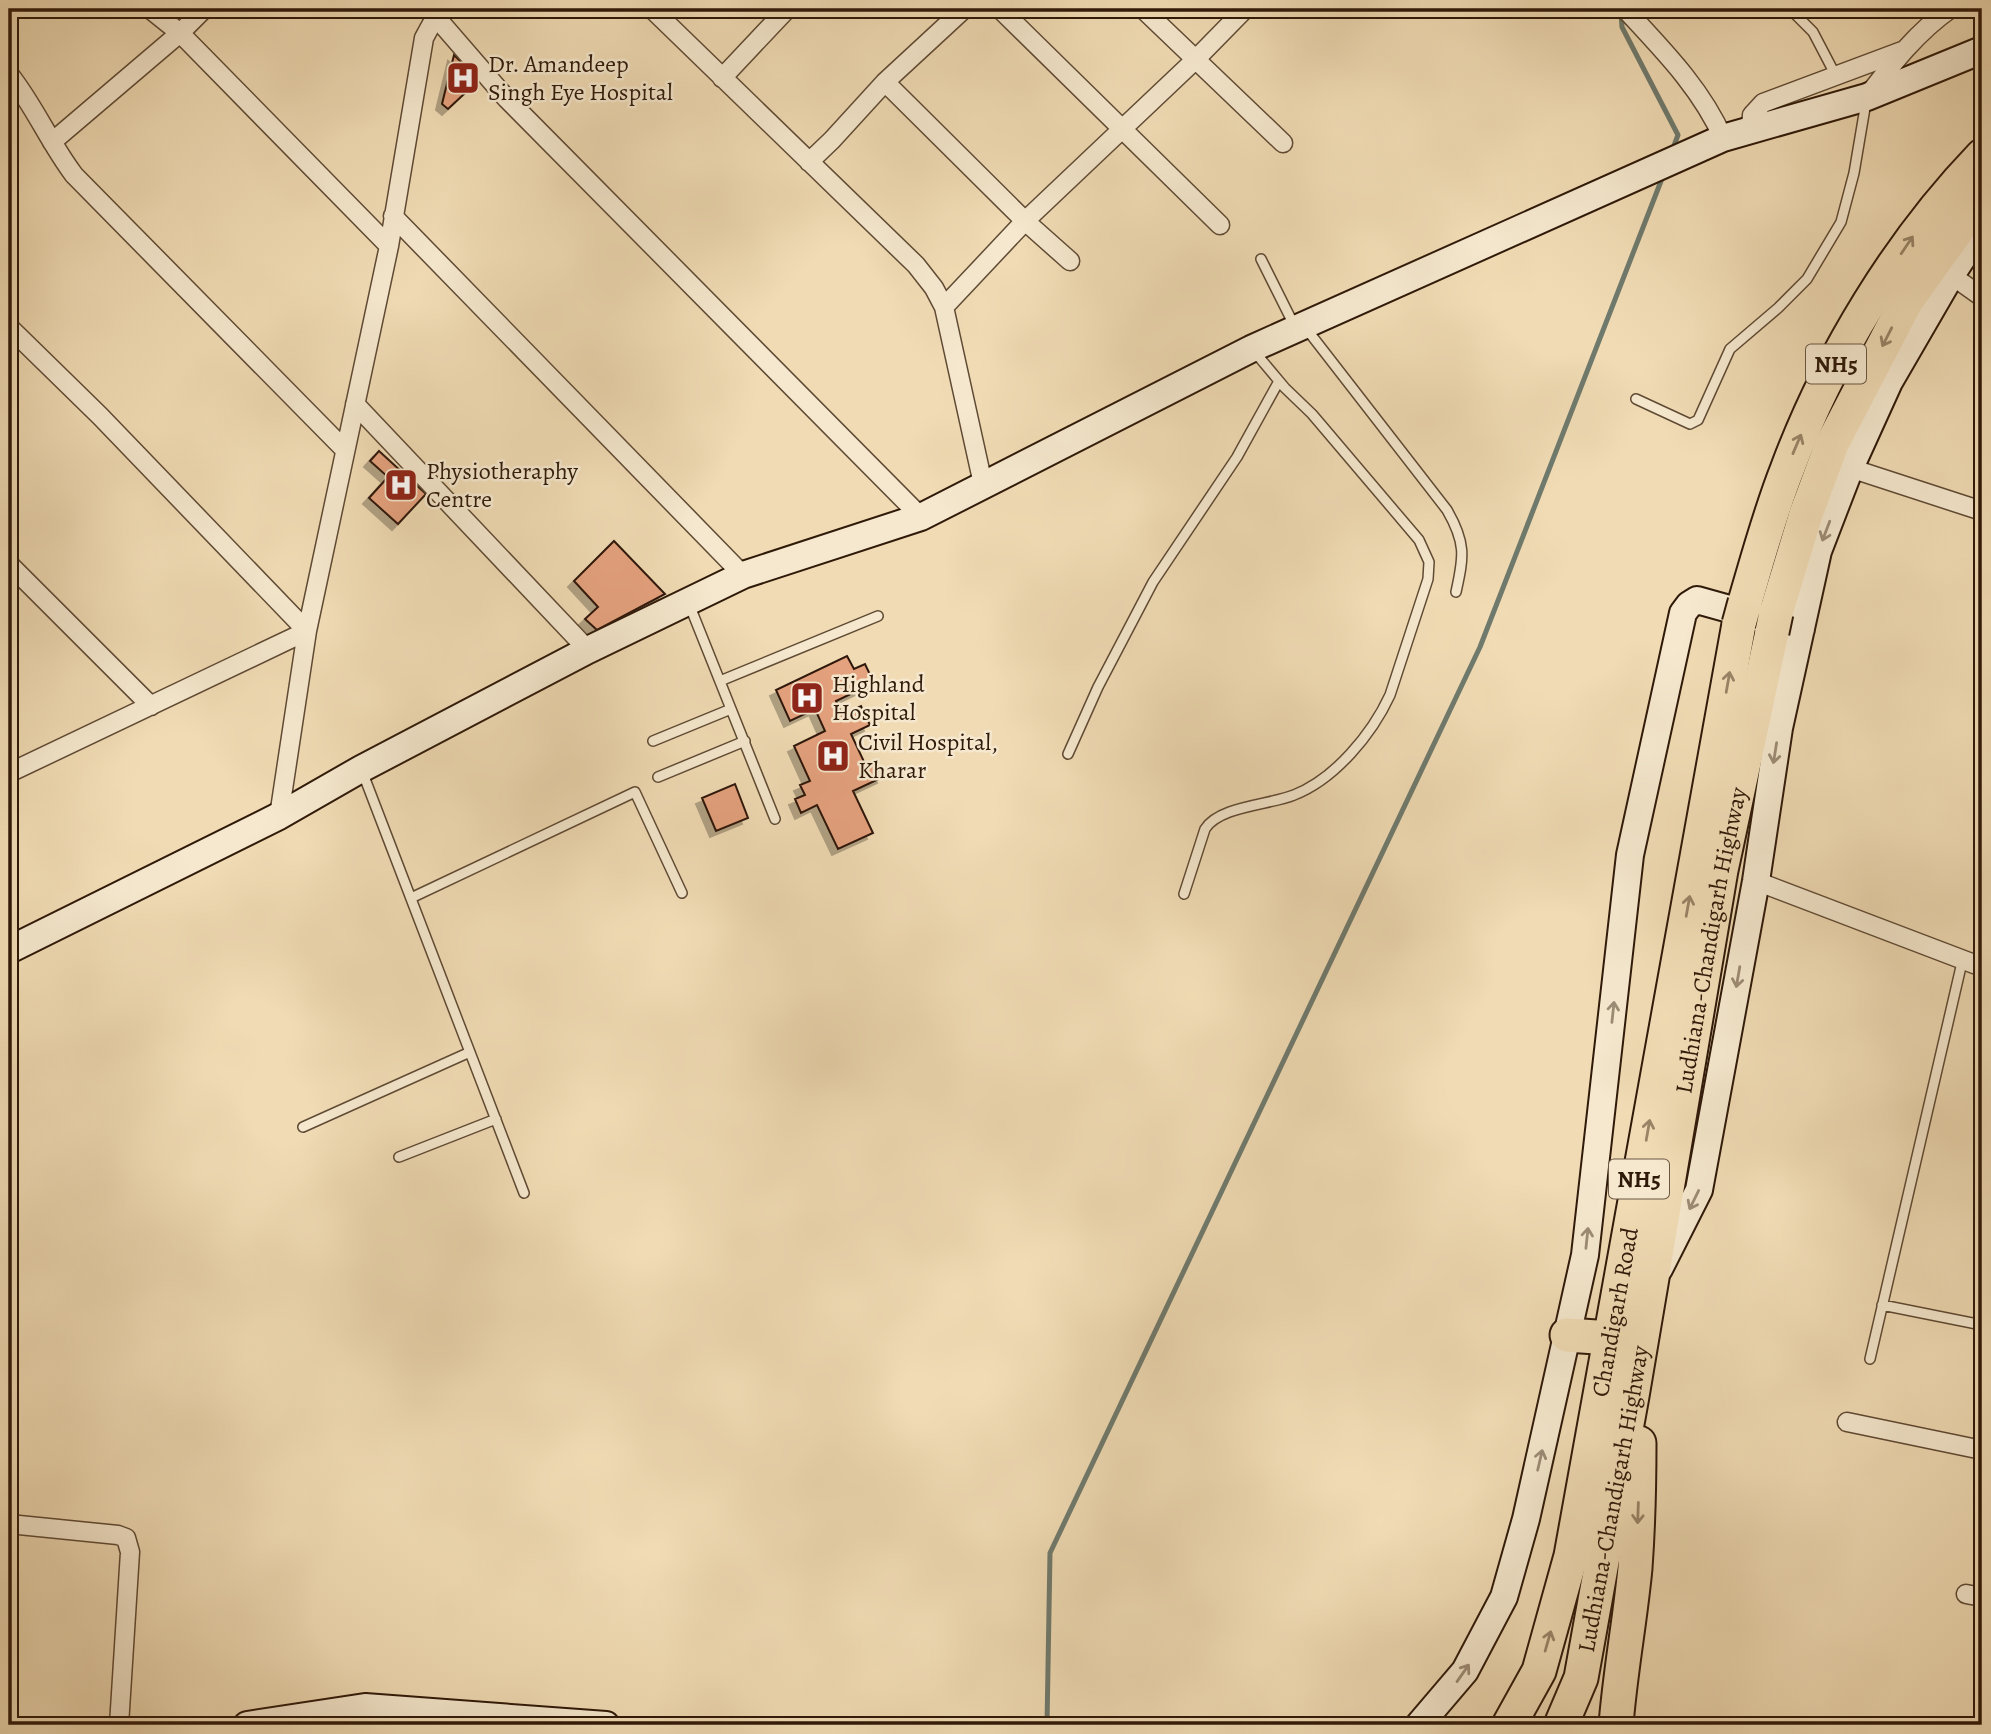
<svg xmlns="http://www.w3.org/2000/svg" width="1991" height="1734" font-family="Alegreya,serif">
  <defs>
    <filter id="shadow"><feDropShadow dx="-6" dy="6" stdDeviation="0" flood-color="#0004"/></filter>
  </defs>
  <rect width="100%" height="100%" fill="#f0dbb4"/>
  <filter id="stains"><feTurbulence type="fractalNoise" baseFrequency=".00286" numOctaves="4"/><feColorMatrix values="0 0 0 0 .2 0 0 0 0 .09 0 0 0 0 .02 0 0 0 .5 -.17"/></filter>
  <radialGradient id="worn" r=".72"><stop offset=".6" stop-color="#630" stop-opacity="0"/><stop offset="1" stop-color="#630" stop-opacity=".3"/></radialGradient>
  <g fill="none" stroke-linecap="round" stroke-linejoin="round">
    <!-- stream -->
    <path stroke="#6f7a6d" stroke-width="5" d="M1621 14 1622 27 1678 135 1672 151
      M1047 1725 1050 1553 1480 647 1663 176"/>
  </g>
  <!-- building -->
  <path fill="#e5a27e" stroke="#2f1909" stroke-width="2" filter="url(#shadow)" d="M454 55 479 80 448 109 442 104Z
    M379 451 426 494 398 524 369 498 388 477 370 461Z
    M614 541 665 594 597 630 585 619 598 607 574 581Z
    M847 656 854 669 865 664 874 683 836 701 842 715 861 706 870 725 851 734 866 766 876 762 883 777 853 791 873 833 838 849 817 805 801 813 795 799 805 795 800 785 810 781 794 746 825 731 815 709 790 721 776 690Z
    M735 784 748 818 716 831 702 798Z"/>
  <g fill="none" stroke-linecap="round" stroke-linejoin="round">
    <defs>
      <path id="lane" d="M1790 9 1813 32 1836 76
        M1261 259 1295 327
        M1305 327 1447 510C1466 543 1464 556 1456 592
        M1636 399 1690 424 1698 420 1730 349 1778 308 1807 279 1841 222 1854 173 1866 102
        M689 604 775 819
        M720 681 878 616
        M653 741 731 709
        M1068 754 1098 687 1153 582 1237 457 1279 381
        M362 771 524 1193
        M658 777 745 741
        M1184 894 1205 829C1219 806 1270 805 1294 795 1335 779 1372 734 1390 695L1428 579 1429 562 1419 540 1312 414 1285 388 1253 350
        M411 898 635 792 682 893
        M303 1127 470 1052
        M399 1157 496 1119
        M1882 1305 1982 1325
        M1870 1359 1963 958"/>
      <path id="street" d="M150 9 180 33 389 246
        M429 9 507 99 921 517
        M652 9 916 265 934 288 944 307 983 484
        M1000 9 1220 225
        M1143 9 1283 143
        M1625 9C1662 49 1701 88 1723 138
        M9 74C34 105 49 142 74 175L345 450
        M722 78 787 9
        M885 82 1025 221 1070 261
        M1869 94C1893 63 1917 32 1950 9
        M1751 129 1752 115 1763 103 1902 51
        M52 142 180 33 204 9
        M809 162 832 140 885 82 964 9
        M393 216 743 575
        M1951 275 1982 297
        M944 307 1025 221 1195 60 1245 9
        M9 327 100 416 307 631 9 773
        M355 404 588 650
        M1850 468 1982 511
        M9 564 151 706
        M279 816 307 631 389 246 424 38 436 16 443 9
        M1756 881 1982 967
        M1847 1422 1982 1450
        M9 1524 118 1535 126 1538 130 1552 119 1725
        M1966 1594 1982 1597"/>
      <path id="secondary" d="M9 950 279 816 361 769 588 650 743 575 921 517 1251 349 1723 138 1867 97 1982 50
        M1659 1269 1699 1190 1756 881 1779 728 1818 551 1850 468 1889 382 1951 275 1982 228
        M247 1725 365 1707 606 1725
        M1419 1725 1465 1671 1504 1597 1526 1519 1585 1255 1630 855 1683 613 1689 605 1697 600 1801 629"/>
      <g id="highway">
        <path d="M1745 602C1758 558 1770 513 1787 470 1829 357 1899 242 1982 156"/>
        <path d="M1776 613 1806 514 1832 444 1907 300 1966 218 1982 201"/>
        <path d="M1567 1335 1611 1338"/>
        <path id="s1" d="M1509 1725 1539 1671 1571 1556 1739 624"/>
        <path id="s2" d="M1561 1725 1581 1678 1632 1396 1721 870 1772 632"/>
        <path d="M1616 1725C1620 1673 1630 1621 1635 1568 1638 1527 1639 1485 1639 1443"/>
      </g>
    </defs>
    <!-- lane casing -->
    <use href="#lane" stroke="#5f4a34" stroke-width="12"/>
    <!-- street casing -->
    <use href="#street" stroke="#5f4a34" stroke-width="21"/>
    <!-- secondary casing -->
    <use href="#secondary" stroke="#2f1909" stroke-width="30"/>
    <!-- highway casing -->
    <use href="#highway" stroke="#2f1909" stroke-width="37"/>
    <!-- lane -->
    <use href="#lane" stroke="#f5e8ce" stroke-width="9"/>
    <!-- street -->
    <use href="#street" stroke="#f5e8ce" stroke-width="18"/>
    <!-- secondary -->
    <use href="#secondary" stroke="#f5e8ce" stroke-width="26"/>
    <!-- highway -->
    <use href="#highway" stroke="#f0dbb4" stroke-width="33"/>
    <defs>
      <path id="highway-bridge" d="M1739 624 1745 602
        M1772 632 1776 613"/>
    </defs>
    <!-- highway-bridge casing -->
    <use href="#highway-bridge" stroke="#2f1909" stroke-width="37" stroke-linecap="butt"/>
    <!-- highway-bridge -->
    <use href="#highway-bridge" stroke="#f0dbb4" stroke-width="33"/>
  </g>
  <!-- one-way arrows -->
  <defs><path id="oneway-shaft" d="M-6 0H5M1.5-3L5.5 0L1.5 3" fill="none" stroke-width="1.6" stroke-linecap="round" stroke-linejoin="round" transform="scale(1.75)"/></defs>
  <g stroke="#998467">
    <use href="#oneway-shaft" transform="translate(1907 245) rotate(-56)"/>
    <use href="#oneway-shaft" transform="translate(1887 337) rotate(117)"/>
    <use href="#oneway-shaft" transform="translate(1797 444) rotate(-67)"/>
    <use href="#oneway-shaft" transform="translate(1728 682) rotate(-80)"/>
    <use href="#oneway-shaft" transform="translate(1688 906) rotate(-80)"/>
    <use href="#oneway-shaft" transform="translate(1648 1130) rotate(-80)"/>
    <use href="#oneway-shaft" transform="translate(1638 1513) rotate(92)"/>
    <use href="#oneway-shaft" transform="translate(1548 1641) rotate(-74)"/>
  </g>
  <g stroke="#9c8b75">
    <use href="#oneway-shaft" transform="translate(1826 531) rotate(111)"/>
    <use href="#oneway-shaft" transform="translate(1775 753) rotate(99)"/>
    <use href="#oneway-shaft" transform="translate(1738 977) rotate(100)"/>
    <use href="#oneway-shaft" transform="translate(1613 1012) rotate(-84)"/>
    <use href="#oneway-shaft" transform="translate(1694 1200) rotate(116)"/>
    <use href="#oneway-shaft" transform="translate(1587 1238) rotate(-84)"/>
    <use href="#oneway-shaft" transform="translate(1540 1460) rotate(-77)"/>
    <use href="#oneway-shaft" transform="translate(1463 1673) rotate(-55)"/>
  </g>
  <!-- icons -->
  <defs>
    <symbol id="hospital-square" viewBox="-11 -11 22 22"><rect x="-9" y="-9" width="18" height="18" rx="4" fill="#8f2418" stroke="#f5e8ce"/><path d="M-5-5h3v3.5h4V-5h3V5h-3V1.5h-4V5h-3Z" fill="#fff"/></symbol>
  </defs>
  <g fill-rule="evenodd">
    <use href="#hospital-square" x="444" y="59" width="38" height="38"/>
    <use href="#hospital-square" x="382" y="466" width="38" height="38"/>
    <use href="#hospital-square" x="788" y="679" width="38" height="38"/>
    <use href="#hospital-square" x="814" y="737" width="38" height="38"/>
  </g>
  <g text-anchor="middle" dominant-baseline="central" stroke-width="5" stroke-linejoin="round" paint-order="stroke">
    <!-- shield labels -->
    <g fill="#f5e8ce" stroke="#6a5744" stroke-width="2">
      <rect x="1806" y="344.5" width="60" height="39" rx="5"/>
      <rect x="1609" y="1159.5" width="60" height="39" rx="5"/>
    </g>
    <g font-size="23" font-weight="bold" fill="#2f1909">
      <text x="1836" y="364">NH5</text>
      <text x="1639" y="1179">NH5</text>
    </g>
    <!-- poi labels -->
    <g font-size="24" fill="#2f1909" stroke="#f5e8ce" text-anchor="start">
      <text x="488" y="64">Dr. Amandeep<tspan x="488" dy="28">Singh Eye Hospital</tspan></text>
      <text x="426" y="471">Physiotheraphy<tspan x="426" dy="28">Centre</tspan></text>
      <text x="832" y="684">Highland<tspan x="832" dy="28">Hospital</tspan></text>
      <text x="858" y="742">Civil Hospital,<tspan x="858" dy="28">Kharar</tspan></text>
    </g>
    <!-- street labels -->
    <g font-size="24" fill="#2f1909" stroke="#f5e8ce">
      <text stroke="none"><textPath href="#s2" startOffset="800">Ludhiana-Chandigarh Highway</textPath></text>
      <text stroke="none"><textPath href="#s1" startOffset="429">Chandigarh Road</textPath></text>
      <text stroke="none"><textPath href="#s2" startOffset="233">Ludhiana-Chandigarh Highway</textPath></text>
    </g>
  </g>
  <!-- margin -->
  <rect width="1991" height="1734" fill="none" stroke="#f0dbb4" stroke-width="35"/>
  <rect x="10" y="10" width="1970" height="1713" fill="none" stroke="#2f1909" stroke-width="3.5"/>
  <rect x="18" y="18" width="1956" height="1699" fill="none" stroke="#2f1909" stroke-width="2"/>
  <rect width="100%" height="100%" filter="url(#stains)"/>
  <rect width="100%" height="100%" fill="url(#worn)"/>
</svg>
